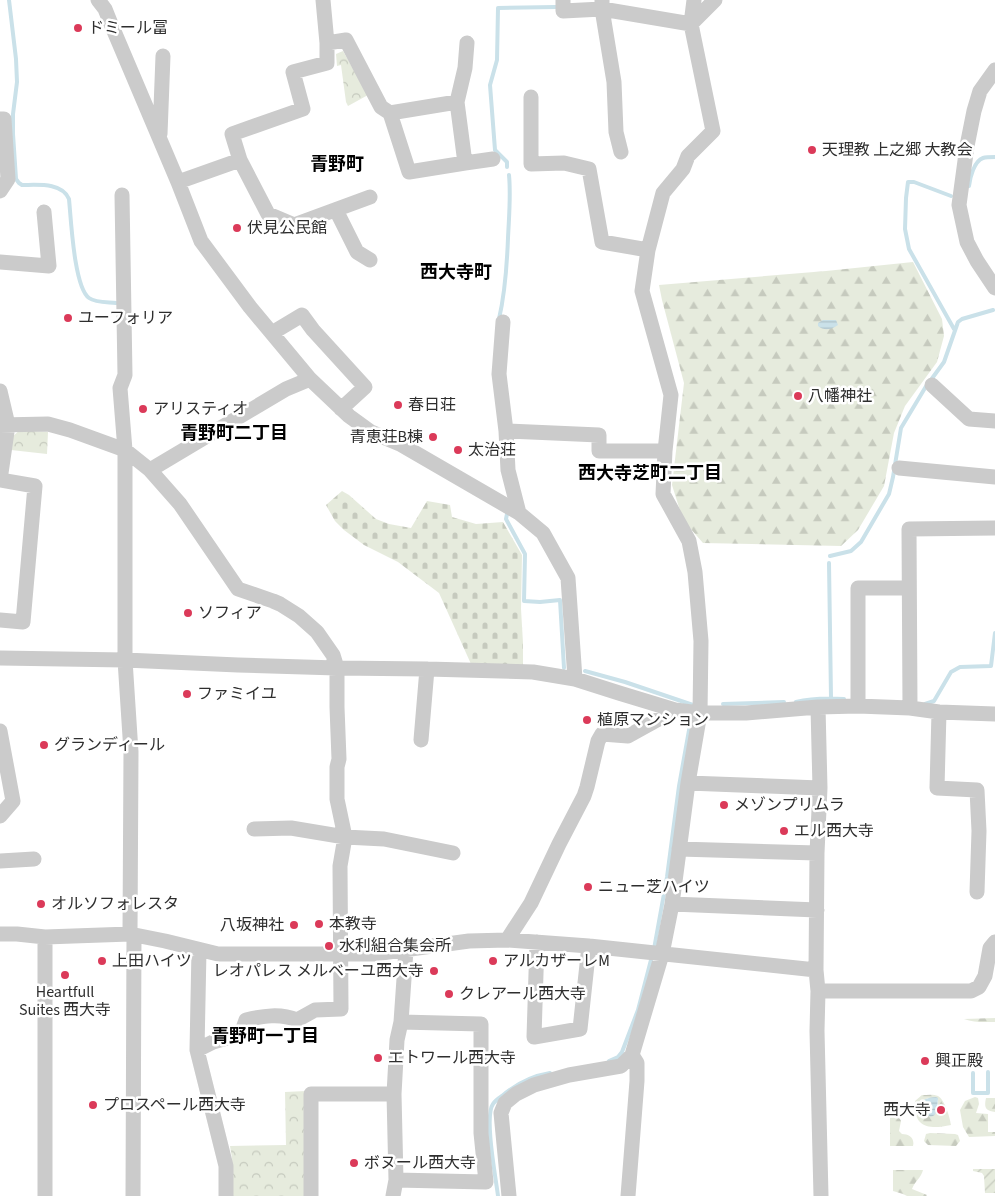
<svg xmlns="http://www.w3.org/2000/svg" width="995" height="1196" font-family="'Source Sans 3','Noto Sans JP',sans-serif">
  <defs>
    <pattern id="forest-firs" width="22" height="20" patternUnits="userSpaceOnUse" patternTransform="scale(1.25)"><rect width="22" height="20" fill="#e6ebdd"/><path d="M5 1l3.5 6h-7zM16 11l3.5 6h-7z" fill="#c6cabe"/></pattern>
    <pattern id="cemetery-stones" width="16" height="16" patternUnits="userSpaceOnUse" patternTransform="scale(1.25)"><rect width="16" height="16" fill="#e6ebdd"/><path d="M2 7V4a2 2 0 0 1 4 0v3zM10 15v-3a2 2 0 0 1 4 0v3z" fill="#c6cabe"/></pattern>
    <pattern id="park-crowns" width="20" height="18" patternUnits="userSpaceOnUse" patternTransform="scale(1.25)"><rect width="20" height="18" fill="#e6ebdd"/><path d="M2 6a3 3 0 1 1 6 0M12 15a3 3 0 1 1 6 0" fill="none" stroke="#c6cabe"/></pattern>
    <pattern id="garden-furrows" width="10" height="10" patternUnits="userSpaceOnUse" patternTransform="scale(1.25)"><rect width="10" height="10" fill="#e6ebdd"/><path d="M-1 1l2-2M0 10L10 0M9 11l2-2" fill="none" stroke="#c6cabe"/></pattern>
    <pattern id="water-rules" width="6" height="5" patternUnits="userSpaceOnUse" patternTransform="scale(1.25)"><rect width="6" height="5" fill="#cae1e9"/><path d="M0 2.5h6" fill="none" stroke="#aec1c8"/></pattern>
  </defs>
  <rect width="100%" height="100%" fill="#fff"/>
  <!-- forest -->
  <path fill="url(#forest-firs)" fill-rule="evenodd" d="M913 262 942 319 944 336 937 362 905 406 894 433 884 486 858 530 841 546 703 543 683 520 672 485 684 383 662 300 659 285 826 271Z
    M995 1018V1022C985 1022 974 1023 964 1019Z
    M922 1095C927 1095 934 1094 938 1096 945 1100 950 1118 951 1125 928 1130 913 1127 915 1101ZM928 1098 938 1100V1109L933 1116 921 1109C920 1103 923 1100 928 1098Z
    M975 1097 978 1098 979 1104 976 1113 988 1114V1132H995V1136L969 1137 963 1127 960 1110 965 1101Z
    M986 1098H995V1112C985 1111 984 1107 986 1098Z
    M890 1106 894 1107 901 1121 899 1131 902 1134C909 1134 915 1138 913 1146H890Z
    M930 1133 955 1134 958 1135 960 1141 956 1146 928 1145 924 1141 926 1134Z
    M893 1170H923C921 1178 915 1181 912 1189L927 1195 926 1196H907L903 1194 893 1191Z"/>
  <!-- cemetery -->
  <path fill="url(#cemetery-stones)" d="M342 491 349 495 376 519 389 524 411 528 427 501 450 505 452 517 476 524 503 522 522 555 521 609 523 643V666L471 664 439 593 398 562 364 545 344 530 335 521 326 505Z"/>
  <!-- park -->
  <path fill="url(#park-crowns)" d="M343 51 368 95 348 106 346 102 341 65 337 66 336 54Z
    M20 430 48 432 47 454 11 450 12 437Z
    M306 1091 308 1196H233L232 1158 230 1146 286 1145 285 1092Z"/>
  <!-- garden -->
  <path fill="url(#garden-furrows)" d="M973 1169H995V1193H985L984 1176 982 1173 973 1171Z"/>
  <!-- water -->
  <path fill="url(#water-rules)" d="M823 320H836L838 325C831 330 824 331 818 326V323Z
    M936 1097 938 1098C937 1109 938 1123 922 1113 918 1100 925 1098 936 1097Z"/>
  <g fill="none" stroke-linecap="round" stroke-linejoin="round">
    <!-- stream -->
    <path stroke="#cae1e9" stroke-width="4" d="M9 0 16 59 17 82 13 114V134L16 179 19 183 22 185C37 185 62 182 69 199 71 219 74 287 89 298 96 303 109 302 116 303
      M507 167V162L495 150 490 85 497 60 498 8 556 7
      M969 186C970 178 974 161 983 158 986 157 991 157 995 157
      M951 196 914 182H908L906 198 905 229 909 249 954 329
      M499 319C505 293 507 265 508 238 509 216 511 196 509 175
      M507 514 506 519 525 554 524 601 540 602 560 600 564 668
      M830 556 851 551 861 542 889 494 893 477 901 428 925 388 944 362 958 322 962 319 993 310
      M829 563 831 698
      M585 671 625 682 693 705V706
      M796 702C812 698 828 698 844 699
      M723 704 784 702
      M925 704 934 701 951 672 960 667 991 666 995 633
      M654 949 667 877 679 786 691 719
      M609 1061 618 1057 622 1052 638 1010 652 956
      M973 1073V1093H988V1072
      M498 1196C496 1179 484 1116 493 1104 495 1101 499 1098 502 1096 516 1084 532 1076 550 1073"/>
    <!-- minor -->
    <path stroke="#cbcbcb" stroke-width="15" d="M98 0 105 9 111 24 178 182 201 241 250 307 310 379 349 416 371 432 400 444 519 513 543 533 568 578 575 679
      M563 0V11L602 9 691 24 715 0
      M602 0V9L614 82 616 132 621 152
      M327 43 346 40 381 107 390 113 409 172 465 163 457 102 390 113
      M995 70 980 91 974 111 967 146 959 205 967 242 977 261 995 288
      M531 97V164L564 163 589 169 602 242 648 250
      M457 102 465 68 467 43
      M0 119H4L8 179 0 191
      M160 134 163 56
      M240 160 268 214 294 225 370 197
      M465 163 493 159
      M178 182 240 160 232 134 303 109 293 72 327 63V43L323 0
      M122 195 125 375 120 388 125 450V660L131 752 130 934
      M336 210 357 252 370 260
      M0 262 49 266 44 212
      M503 322 499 374 506 431 508 470 519 513
      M272 333 302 315 313 330 365 387 341 409
      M932 385 969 419 995 421
      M0 391 8 425 0 480
      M0 425 48 424 70 430 125 450 150 470 180 504 238 589 273 601 280 604 299 616 317 632 333 655 337 668V707L339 759 337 767V799L345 837 340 866 341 1009 315 1010 297 1020C280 1013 263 1016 246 1020L241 1034 213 1042 197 1050
      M506 431 599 435V451H665
      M899 468 995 477
      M150 470 286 389 310 379
      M0 620 23 622 35 486 0 480
      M0 658 125 660 238 665 337 668 427 669 533 672 575 679 619 693 675 710 700 713H746L818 707 858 706 910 708 939 712 995 714
      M858 706V588H909
      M818 707 820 788 817 853 816 970 818 991 817 1031 821 1196
      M910 708 909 529 995 528
      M939 712 937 788 977 790 979 831 977 892
      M0 731 13 801 0 816
      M421 740 427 669
      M688 783 820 788
      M254 829 291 828 345 837 384 839 453 853
      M679 849 817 853
      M0 861 34 859
      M672 904 817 910
      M0 934H17L45 937 130 934 165 941 218 954H374L469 941 507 940 589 946 816 970
      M507 940 531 903 559 844 584 796 587 787 598 741 602 734 628 736 675 710
      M537 942 534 1037 580 1029 589 946
      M199 950 197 1050 226 1166V1196
      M818 991H971L979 987 985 976 990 948 995 942
      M396 1180 486 1182 481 1133V1024L401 1022
      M45 1196V937
      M133 1196 134 935
      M311 1196V1094H394
      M393 1196 396 1180 394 1094 397 1040 401 1022 406 950
      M509 1196 501 1113 505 1103 516 1094 534 1085 569 1075 621 1066 632 1055 662 954 672 904 688 783 700 713 701 641 695 572 689 541 663 494 665 451 671 395 642 291 648 250 663 193 683 169 688 156 713 131 691 24 694 0
      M628 1196 637 1081V1063L632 1055"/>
  </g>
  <!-- markers -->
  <g fill="#db3a59" stroke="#fff" stroke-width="2">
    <circle cx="78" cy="28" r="5"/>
    <circle cx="812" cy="150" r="5"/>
    <circle cx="237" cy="228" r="5"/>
    <circle cx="68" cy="318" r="5"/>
    <circle cx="798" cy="396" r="5"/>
    <circle cx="398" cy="405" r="5"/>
    <circle cx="143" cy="409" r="5"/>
    <circle cx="433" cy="437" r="5"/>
    <circle cx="458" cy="450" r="5"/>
    <circle cx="188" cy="613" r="5"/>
    <circle cx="187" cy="694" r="5"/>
    <circle cx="587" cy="720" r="5"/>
    <circle cx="44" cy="745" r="5"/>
    <circle cx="724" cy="805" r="5"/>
    <circle cx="784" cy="831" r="5"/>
    <circle cx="588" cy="887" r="5"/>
    <circle cx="41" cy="904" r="5"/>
    <circle cx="319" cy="924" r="5"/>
    <circle cx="294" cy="925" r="5"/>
    <circle cx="329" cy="946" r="5"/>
    <circle cx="102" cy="961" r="5"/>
    <circle cx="493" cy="961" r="5"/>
    <circle cx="434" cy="971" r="5"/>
    <circle cx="65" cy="975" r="5"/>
    <circle cx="449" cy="994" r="5"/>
    <circle cx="378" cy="1058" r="5"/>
    <circle cx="925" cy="1061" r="5"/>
    <circle cx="93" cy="1105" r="5"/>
    <circle cx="941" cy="1110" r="5"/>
    <circle cx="354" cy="1163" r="5"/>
  </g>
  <g text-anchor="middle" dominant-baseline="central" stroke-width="5" stroke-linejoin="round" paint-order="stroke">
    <!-- poi labels -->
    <g font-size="16" fill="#2e2e2e" stroke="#fff" text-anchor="start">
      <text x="88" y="28">ドミール冨</text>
      <text x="822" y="150">天理教 上之郷 大教会</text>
      <text x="247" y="228">伏見公民館</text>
      <text x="78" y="318">ユーフォリア</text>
      <text x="808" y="396">八幡神社</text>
      <text x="408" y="405">春日荘</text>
      <text x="153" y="409">アリスティオ</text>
      <text x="423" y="437" text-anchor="end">青恵荘B棟</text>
      <text x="468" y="450">太治荘</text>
      <text x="198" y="613">ソフィア</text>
      <text x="197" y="694">ファミイユ</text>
      <text x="597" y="720">植原マンション</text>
      <text x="54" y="745">グランディール</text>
      <text x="734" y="805">メゾンプリムラ</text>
      <text x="794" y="831">エル西大寺</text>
      <text x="598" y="887">ニュー芝ハイツ</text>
      <text x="51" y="904">オルソフォレスタ</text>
      <text x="329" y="924">本教寺</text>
      <text x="284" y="925" text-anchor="end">八坂神社</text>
      <text x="339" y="946">水利組合集会所</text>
      <text x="112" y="961">上田ハイツ</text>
      <text x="503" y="961">アルカザーレM</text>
      <text x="424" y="971" text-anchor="end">レオパレス メルベーユ西大寺</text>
      <text x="65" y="992" text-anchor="middle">Heartfull<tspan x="65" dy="18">Suites 西大寺</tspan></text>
      <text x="459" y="994">クレアール西大寺</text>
      <text x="388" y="1058">エトワール西大寺</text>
      <text x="935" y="1061">興正殿</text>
      <text x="103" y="1105">プロスペール西大寺</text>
      <text x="931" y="1110" text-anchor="end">西大寺</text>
      <text x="364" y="1163">ボヌール西大寺</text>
    </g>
    <!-- neighbourhood labels -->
    <g font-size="18" font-weight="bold" fill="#000" stroke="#fff">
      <text x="337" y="164">青野町</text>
      <text x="456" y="272">西大寺町</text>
      <text x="234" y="433">青野町二丁目</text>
      <text x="650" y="473">西大寺芝町二丁目</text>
      <text x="265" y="1036">青野町一丁目</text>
    </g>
  </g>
</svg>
